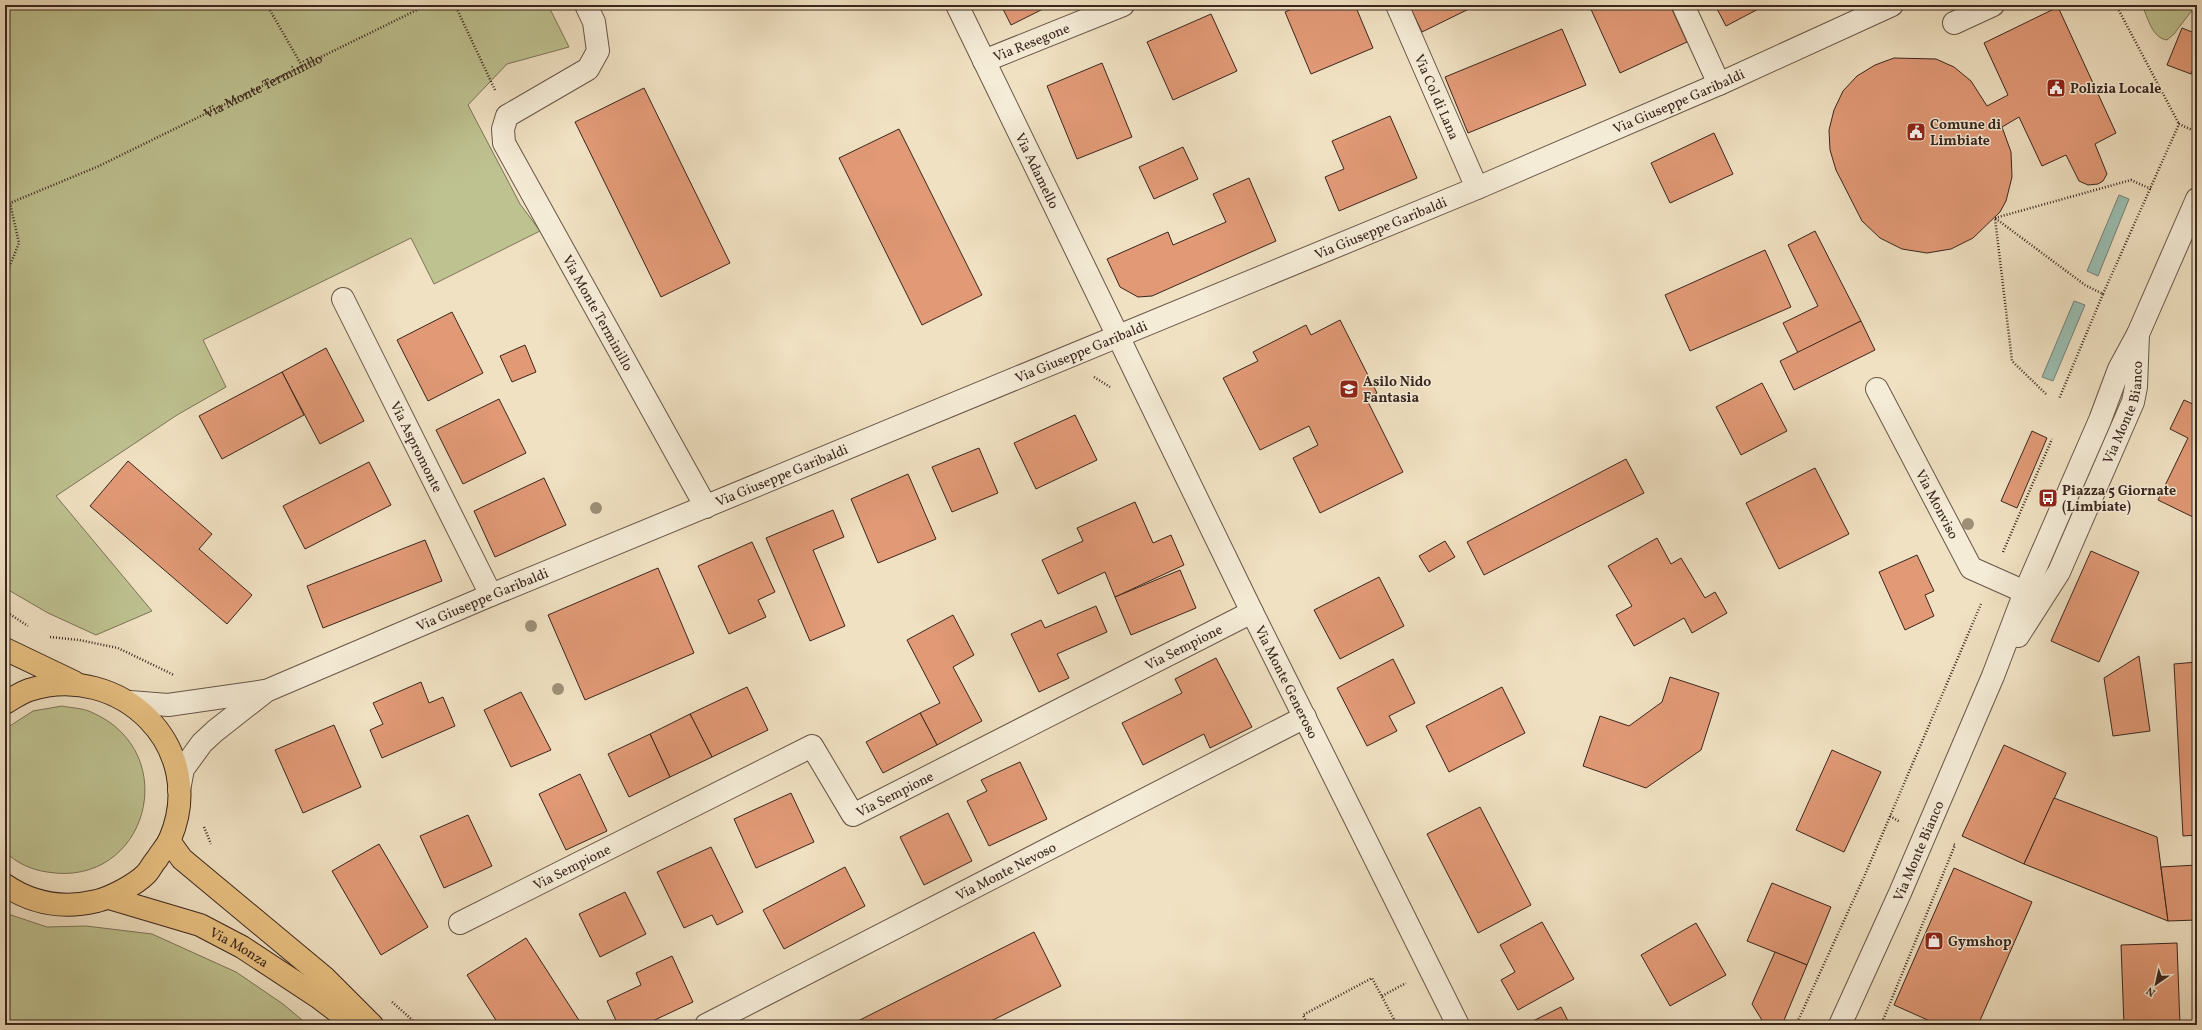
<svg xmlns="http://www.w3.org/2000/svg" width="2202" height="1030" viewBox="0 0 2202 1030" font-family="Vollkorn,serif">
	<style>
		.green { fill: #bec190; stroke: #7c7457 }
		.water { fill: #9abeb2; stroke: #748177 }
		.building { fill: #e19976; stroke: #3a261e }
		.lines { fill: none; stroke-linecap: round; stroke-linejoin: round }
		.minor-casing { stroke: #685547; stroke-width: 24 }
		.major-casing { stroke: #3a261e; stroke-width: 24 }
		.path { stroke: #3a261e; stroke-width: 2.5; stroke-dasharray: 1 2; stroke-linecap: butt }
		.minor { stroke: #f5ecd7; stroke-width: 22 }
		.major { stroke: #e8c081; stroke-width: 22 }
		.tree { fill: #9e9077 }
		.labels { text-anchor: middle; stroke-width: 3; stroke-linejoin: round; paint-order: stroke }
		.street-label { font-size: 14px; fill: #3a261e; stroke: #f5ecd7 }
		.poi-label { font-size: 14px; font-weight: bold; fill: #3a261e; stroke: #f5ecd7; text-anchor: start }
	</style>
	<rect width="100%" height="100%" fill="#f0e1c2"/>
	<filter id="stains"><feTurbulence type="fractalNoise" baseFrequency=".005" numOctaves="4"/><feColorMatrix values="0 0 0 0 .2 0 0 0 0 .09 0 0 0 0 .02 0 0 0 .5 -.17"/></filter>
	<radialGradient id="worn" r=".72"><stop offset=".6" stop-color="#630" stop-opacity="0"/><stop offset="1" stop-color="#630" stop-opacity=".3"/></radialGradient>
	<!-- green -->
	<g class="green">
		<polygon points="5,5 548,5 569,47 507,64 468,105 520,204 540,231 434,284 411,238 203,340 226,387 177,415 56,496 152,611 96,635 48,613 5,588"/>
		<path d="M2142,5H2196L2174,34L2167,40C2152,38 2148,18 2142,5Z"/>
		<path d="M62,706C71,708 83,708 91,712C185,752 147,889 47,872C33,870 15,863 5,851V729L33,711Z"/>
		<polygon points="5,913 47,927 86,926 152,934 236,972 283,1004 308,1025 5,1025"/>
	</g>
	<!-- water -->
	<g class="water">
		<polygon points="2119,195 2129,199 2098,276 2087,271"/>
		<polygon points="2074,301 2085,305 2053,381 2042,377"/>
	</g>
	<!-- building -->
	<g class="building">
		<polygon points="1001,5 1051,5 1011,25"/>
		<polygon points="1301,5 1355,5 1373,48 1311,74 1285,12"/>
		<polygon points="1419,5 1477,5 1422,32 1411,9"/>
		<polygon points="1589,5 1670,5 1687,42 1620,73"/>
		<polygon points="1715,5 1766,5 1726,26"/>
		<polygon points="2058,7 2116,133 2095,144 2107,174 2103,181 2098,184 2088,185 2079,181 2066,155 2042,166 2019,117 2002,127 2011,152 2012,177 2006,201 2000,212 1973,238 1951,249 1927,253 1902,249 1880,238 1862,221 1836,170 1830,150 1829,130 1834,110 1843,91 1857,76 1875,65 1894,58 1936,59 1954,67 1971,81 1987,106 2008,95 1984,43"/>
		<polygon points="1211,14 1237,71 1173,100 1147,42"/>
		<polygon points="2182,28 2197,34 2197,59 2191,74 2167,65"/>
		<polygon points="1562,29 1586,85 1468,133 1445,77"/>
		<polygon points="1102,63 1132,137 1077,159 1047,86"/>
		<polygon points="644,88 730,263 661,297 575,122"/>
		<polygon points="1390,116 1417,178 1339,211 1325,177 1344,169 1332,141"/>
		<polygon points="899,129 982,295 922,325 839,158"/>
		<polygon points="1714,133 1733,174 1670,203 1651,163"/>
		<polygon points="1183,147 1198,179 1154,199 1139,167"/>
		<polygon points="1249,178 1276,241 1152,296 1138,297 1120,287 1107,259 1168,232 1173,245 1226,222 1213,194"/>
		<polygon points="1815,231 1861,321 1798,353 1783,323 1818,306 1788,245"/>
		<polygon points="1765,250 1791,307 1690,351 1665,295"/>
		<polygon points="452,312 483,373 428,401 397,340"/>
		<polygon points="1340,320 1377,393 1366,398 1403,472 1320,513 1293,458 1318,445 1309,426 1260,450 1223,378 1258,361 1253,352 1306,325 1311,335"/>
		<polygon points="1861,321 1875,350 1794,390 1780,361"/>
		<polygon points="525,345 536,372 512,382 500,356"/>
		<polygon points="326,348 364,421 320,444 282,372"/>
		<polygon points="282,372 304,415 222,459 199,416"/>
		<polygon points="1762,383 1787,431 1741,455 1716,407"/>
		<polygon points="499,399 526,453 463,484 436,430"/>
		<polygon points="2184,400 2195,405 2197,401 2197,519 2158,500 2188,438 2170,429"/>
		<polygon points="1075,415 1097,460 1036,489 1014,443"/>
		<polygon points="2032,431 2047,438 2017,508 2001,501"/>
		<polygon points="979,448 998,493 952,512 932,467"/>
		<polygon points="1626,459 1644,493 1484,575 1467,542"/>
		<polygon points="128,461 212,534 199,549 252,595 227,624 90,506"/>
		<polygon points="369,462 391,505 305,549 283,506"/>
		<polygon points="1815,468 1849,534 1779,569 1746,503"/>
		<polygon points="908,474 936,539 878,563 851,499"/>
		<polygon points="544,478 566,525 495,557 474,511"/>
		<polygon points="1135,502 1153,543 1171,535 1184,565 1115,597 1105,572 1058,594 1042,560 1083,541 1077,528"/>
		<polygon points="833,510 844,537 813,550 845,626 810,641 766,538"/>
		<polygon points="1657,538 1671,564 1681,558 1705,598 1715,592 1727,613 1692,633 1684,618 1634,646 1616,615 1632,606 1608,566"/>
		<polygon points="425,540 442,581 323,628 307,586"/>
		<polygon points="1445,541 1455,557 1429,572 1419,556"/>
		<polygon points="752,542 775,592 758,600 766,617 729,634 698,566"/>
		<polygon points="2091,551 2139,572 2099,662 2051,641"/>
		<polygon points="1917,555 1934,591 1925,595 1934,616 1905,630 1879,572"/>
		<polygon points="658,568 694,653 585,700 548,615"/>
		<polygon points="1180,570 1196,608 1131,635 1115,597"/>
		<polygon points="1379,577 1404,626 1340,659 1314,610"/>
		<polygon points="1096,606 1107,632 1057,654 1069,678 1039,692 1011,634 1041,620 1045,628"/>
		<polygon points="953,615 974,655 953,667 982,721 937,745 920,713 940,703 907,640"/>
		<polygon points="2139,656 2150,731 2113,736 2104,678"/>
		<polygon points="1216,658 1252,727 1210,748 1204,734 1143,765 1122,723 1182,693 1175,679"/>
		<polygon points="1393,659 1415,703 1389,716 1397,731 1367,746 1337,688"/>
		<polygon points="2197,662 2197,835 2183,836 2174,664"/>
		<polygon points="1670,677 1719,693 1701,750 1646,788 1583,766 1600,716 1629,726 1662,702"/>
		<polygon points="421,682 429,703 443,697 455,726 382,758 370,730 383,724 373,703"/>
		<polygon points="747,687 768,730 712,757 690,714"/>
		<polygon points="1502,687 1525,733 1449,772 1426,726"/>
		<polygon points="521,692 551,750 511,767 484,710"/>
		<polygon points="920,713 937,745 883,773 866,742"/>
		<polygon points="690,714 712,757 670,777 650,734"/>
		<polygon points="334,725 361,787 303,813 275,750"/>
		<polygon points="650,734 670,777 629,797 608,754"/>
		<polygon points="2004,745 2066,773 2024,864 1962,836"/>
		<polygon points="1832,750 1881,772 1844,852 1796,830"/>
		<polygon points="1020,762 1047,819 989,846 967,801 987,791 981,780"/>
		<polygon points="580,774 607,831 566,850 539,794"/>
		<polygon points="791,793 814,842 756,868 734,819"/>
		<polygon points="2054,798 2157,837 2168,921 2024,864"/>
		<polygon points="1480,807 1531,905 1478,933 1427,834"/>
		<polygon points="948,813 972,861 924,885 900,837"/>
		<polygon points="468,815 492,866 444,888 420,836"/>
		<polygon points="379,844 428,927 381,955 332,871"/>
		<polygon points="711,847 743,912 717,925 712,915 684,928 657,872"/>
		<polygon points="2197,865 2197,920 2168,921 2161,867"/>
		<polygon points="845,867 865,906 784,949 763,910"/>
		<polygon points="1954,868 2032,902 1978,1025 1939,1025 1894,1005"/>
		<polygon points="1772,883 1831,907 1807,965 1747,941"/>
		<polygon points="625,892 646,934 600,957 579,914"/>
		<polygon points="1542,922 1574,979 1518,1010 1501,980 1515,972 1500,945"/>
		<polygon points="1696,923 1726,975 1670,1006 1641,955"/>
		<polygon points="1034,932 1061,986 983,1025 850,1025"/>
		<polygon points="526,938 582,1025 499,1025 467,975"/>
		<polygon points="2177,943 2180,1025 2124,1025 2121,945"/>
		<polygon points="1775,952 1807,965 1782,1025 1765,1025 1752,1004"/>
		<polygon points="672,956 693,1002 644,1025 618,1025 607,1001 641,985 636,973"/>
		<polygon points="1561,1007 1570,1025 1525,1025"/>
	</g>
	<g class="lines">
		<!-- minor casing -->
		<g class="minor-casing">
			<g id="minor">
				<path id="s2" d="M586,5L594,22L598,51L588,69L507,116L503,129L504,143L706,507"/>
				<path id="s3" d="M957,5L1252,612L1458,1025"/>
				<path id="s4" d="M1397,5L1477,188"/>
				<polyline points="1683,5 1719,84"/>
				<polyline points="1954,23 1993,5"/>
				<path id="s5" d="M984,61L1123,5"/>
				<path id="s6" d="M343,299L491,595"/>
				<path id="s7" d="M1877,389L1971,568L2025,592"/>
				<path id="s8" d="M2018,636L2059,572L2133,402L2136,387L2138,334"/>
				<polyline points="130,702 168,705 265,691"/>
				<path id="s9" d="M179,790L183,769L202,743L215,731L266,691L491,595L1477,188L1719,84L1892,5"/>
				<path id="s10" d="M460,923L812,746L853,815L1252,612"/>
				<path id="s11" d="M706,1025L1305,717"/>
				<path id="s12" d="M1840,1025L1900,893L1993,676L2025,592L2100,420L2119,369L2138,334L2197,199"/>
			</g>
		</g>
		<!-- major casing -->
		<g class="major-casing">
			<g id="major">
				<polyline points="5,649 74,682"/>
				<path d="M5,703C12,699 20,693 29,690C121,661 209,748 170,839C167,846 161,852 157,859C153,863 150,870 146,874C135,885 112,897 97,901C64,909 33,904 5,885"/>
				<polyline points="169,841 182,859 325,978 372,1025"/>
				<path id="s13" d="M109,898L200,925L242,947L318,997L355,1025"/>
			</g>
		</g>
		<!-- path -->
		<g class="path">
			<polyline points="267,5 302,66"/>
			<polyline points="455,5 495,90"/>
			<polyline points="2116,5 2179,124"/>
			<path id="s1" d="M5,208L10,203L99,166L427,5"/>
			<polyline points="1995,218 2131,180 2151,189"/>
			<polyline points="5,278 19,243 10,203"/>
			<polyline points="2103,294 2179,124 2192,130"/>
			<polyline points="1094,377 1110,387"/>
			<polyline points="2046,394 2012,361 1995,218 2085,285 2103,294 2059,399"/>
			<polyline points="2003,552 2052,439"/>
			<polyline points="5,611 28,626"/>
			<polyline points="50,637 79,640 118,648 174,675"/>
			<polyline points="1890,816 1900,822"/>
			<polyline points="204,827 211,844"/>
			<polyline points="1382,996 1406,983"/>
			<polyline points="392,1002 418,1025"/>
			<polyline points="1308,1025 1303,1015 1372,978 1397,1025"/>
			<polyline points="1796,1025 1864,877 1981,604"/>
			<polyline points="1881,1025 1955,845 1953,844"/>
		</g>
		<!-- minor -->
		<use href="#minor" class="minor"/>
		<!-- major -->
		<use href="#major" class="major"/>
	</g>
	<!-- trees -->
	<g class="tree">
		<circle cx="596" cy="508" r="6"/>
		<circle cx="1968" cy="524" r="6"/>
		<circle cx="531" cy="626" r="6"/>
		<circle cx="558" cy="689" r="6"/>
	</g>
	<!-- icons -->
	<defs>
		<g id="civic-square" transform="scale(1)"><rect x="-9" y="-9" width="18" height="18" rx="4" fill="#8f2418" stroke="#f5ecd7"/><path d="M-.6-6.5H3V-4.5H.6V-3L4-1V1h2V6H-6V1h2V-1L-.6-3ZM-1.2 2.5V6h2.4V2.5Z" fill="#fff"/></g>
		<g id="school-square" transform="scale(1)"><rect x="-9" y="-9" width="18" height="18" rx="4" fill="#8f2418" stroke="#f5ecd7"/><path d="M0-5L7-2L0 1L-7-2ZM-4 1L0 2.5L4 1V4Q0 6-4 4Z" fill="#fff"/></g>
		<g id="bus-square" transform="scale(1)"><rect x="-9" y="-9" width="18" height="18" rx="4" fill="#8f2418" stroke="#f5ecd7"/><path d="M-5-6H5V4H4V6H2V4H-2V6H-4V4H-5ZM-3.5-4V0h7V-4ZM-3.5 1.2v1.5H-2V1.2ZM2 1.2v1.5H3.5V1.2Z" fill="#fff"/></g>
		<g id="shop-square" transform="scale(1)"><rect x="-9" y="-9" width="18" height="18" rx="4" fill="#8f2418" stroke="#f5ecd7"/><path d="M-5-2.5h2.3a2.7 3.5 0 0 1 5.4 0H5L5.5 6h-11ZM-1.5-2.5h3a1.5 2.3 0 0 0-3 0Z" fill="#fff"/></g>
	</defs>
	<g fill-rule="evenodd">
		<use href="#civic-square" x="2056" y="88"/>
		<use href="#civic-square" x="1916" y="132"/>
		<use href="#school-square" x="1349" y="389"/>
		<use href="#bus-square" x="2048" y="498"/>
		<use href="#shop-square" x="1934" y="941"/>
	</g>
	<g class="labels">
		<!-- street labels -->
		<g class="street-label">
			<text dy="5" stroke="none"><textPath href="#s5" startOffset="51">Via Resegone</textPath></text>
			<text dy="5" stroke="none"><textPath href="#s1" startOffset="286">Via Monte Terminillo</textPath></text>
			<text dy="5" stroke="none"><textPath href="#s4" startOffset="100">Via Col di Lana</textPath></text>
			<text dy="5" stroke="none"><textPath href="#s9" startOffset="1667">Via Giuseppe Garibaldi</textPath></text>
			<text dy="5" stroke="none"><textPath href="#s3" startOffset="184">Via Adamello</textPath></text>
			<text dy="5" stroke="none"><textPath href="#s9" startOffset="1343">Via Giuseppe Garibaldi</textPath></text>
			<text dy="5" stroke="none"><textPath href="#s2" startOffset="384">Via Monte Terminillo</textPath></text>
			<text dy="5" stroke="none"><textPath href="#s9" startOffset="1019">Via Giuseppe Garibaldi</textPath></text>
			<text dy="5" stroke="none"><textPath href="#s8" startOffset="249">Via Monte Bianco</textPath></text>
			<text dy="5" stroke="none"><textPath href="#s6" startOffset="165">Via Aspromonte</textPath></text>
			<text dy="5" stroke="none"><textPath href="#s9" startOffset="695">Via Giuseppe Garibaldi</textPath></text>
			<text dy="5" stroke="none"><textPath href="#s7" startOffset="130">Via Monviso</textPath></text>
			<text dy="5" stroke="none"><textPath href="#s9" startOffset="371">Via Giuseppe Garibaldi</textPath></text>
			<text dy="5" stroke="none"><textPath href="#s10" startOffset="845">Via Sempione</textPath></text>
			<text dy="5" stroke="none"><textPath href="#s3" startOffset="753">Via Monte Generoso</textPath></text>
			<text dy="5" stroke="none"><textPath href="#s10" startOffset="521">Via Sempione</textPath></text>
			<text dy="5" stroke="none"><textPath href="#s12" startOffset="191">Via Monte Bianco</textPath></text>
			<text dy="5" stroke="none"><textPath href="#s10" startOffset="125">Via Sempione</textPath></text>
			<text dy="5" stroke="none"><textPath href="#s11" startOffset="337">Via Monte Nevoso</textPath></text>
			<text dy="5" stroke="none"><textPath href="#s13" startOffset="140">Via Monza</textPath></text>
		</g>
		<!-- poi labels -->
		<g class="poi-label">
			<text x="2070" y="93">Polizia Locale</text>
			<text x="1930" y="129">Comune di<tspan x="1930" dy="16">Limbiate</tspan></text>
			<text x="1363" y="386">Asilo Nido<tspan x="1363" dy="16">Fantasia</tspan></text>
			<text x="2062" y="495">Piazza 5 Giornate<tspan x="2062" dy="16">(Limbiate)</tspan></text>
			<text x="1948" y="946">Gymshop</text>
		</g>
	</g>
	<!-- margin -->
	<rect width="2202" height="1030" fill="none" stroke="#f0e1c2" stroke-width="20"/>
	<rect x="6" y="6" width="2190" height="1018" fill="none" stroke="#3a261e" stroke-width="2"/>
	<rect x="10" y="10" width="2182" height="1010" fill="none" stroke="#3a261e"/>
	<!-- north arrow -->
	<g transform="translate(2156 984) rotate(214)" stroke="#f5ecd7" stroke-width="3" paint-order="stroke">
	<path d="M0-3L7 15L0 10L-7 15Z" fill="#3a261e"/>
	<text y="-6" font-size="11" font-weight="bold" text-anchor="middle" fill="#3a261e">N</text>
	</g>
	<rect width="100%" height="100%" filter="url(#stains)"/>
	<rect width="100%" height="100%" fill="url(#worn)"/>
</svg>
